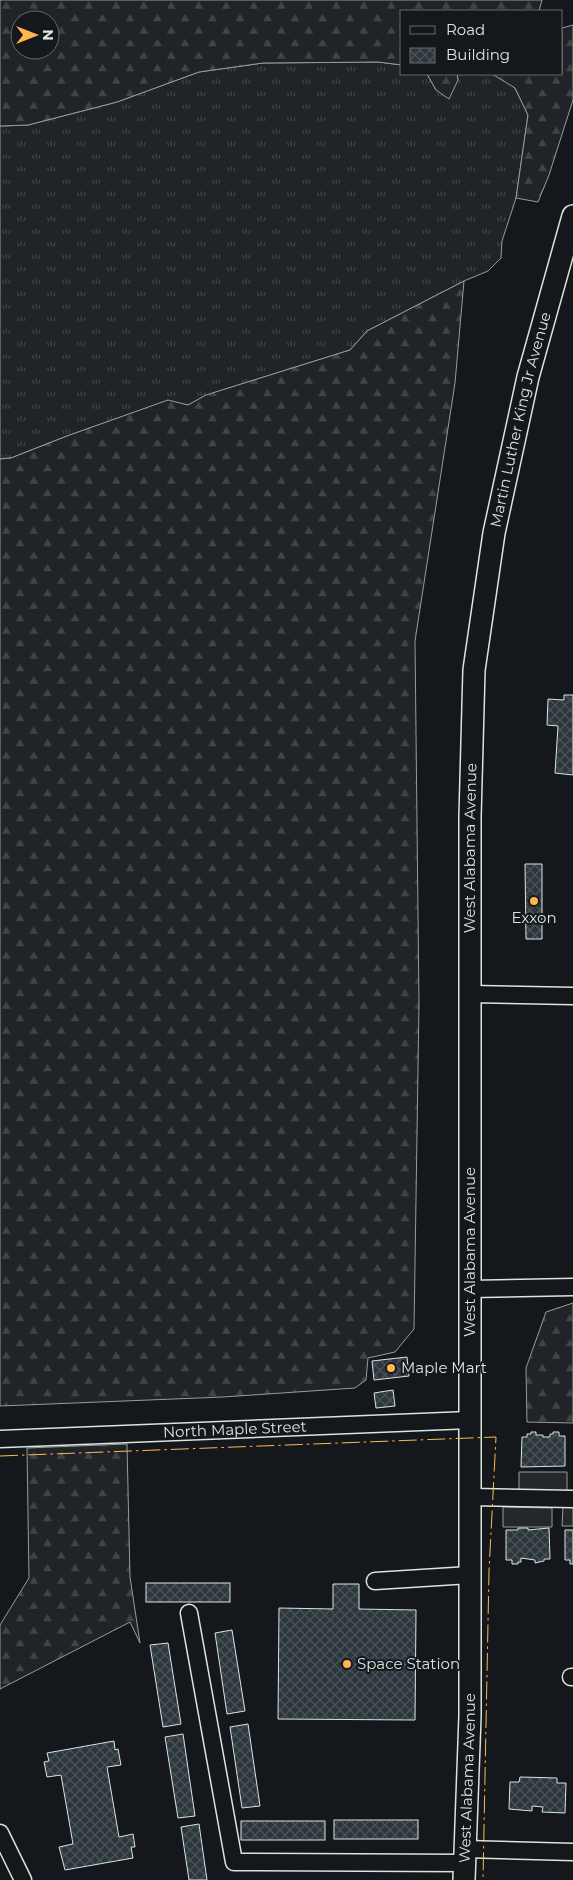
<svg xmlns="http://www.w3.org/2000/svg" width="573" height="1880" viewBox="0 0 573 1880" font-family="Montserrat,sans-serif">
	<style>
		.grass { fill: url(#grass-tufts); stroke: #939e99 }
		.forest { fill: url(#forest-firs); stroke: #939e99; fill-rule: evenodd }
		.parking { fill: #24282b; stroke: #939e99 }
		.building { fill: url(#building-cross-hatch); stroke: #d8e6dc }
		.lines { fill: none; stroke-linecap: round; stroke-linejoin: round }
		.minor-casing { stroke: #d8e6dc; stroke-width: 19 }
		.major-casing { stroke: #d8e6dc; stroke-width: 24 }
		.minor { stroke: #14181c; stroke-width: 16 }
		.major { stroke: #14181c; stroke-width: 21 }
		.power { stroke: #ffb74d; stroke-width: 1; stroke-dasharray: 18 4 2.5 4; stroke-linecap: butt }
		.poi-dot { fill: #ffb74d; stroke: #14181c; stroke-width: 2 }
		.labels { text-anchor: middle; stroke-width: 4; stroke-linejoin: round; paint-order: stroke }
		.street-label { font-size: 15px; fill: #d8e6dc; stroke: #14181c }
		.poi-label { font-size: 15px; fill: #d8e6dc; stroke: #14181c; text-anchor: start }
	</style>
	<defs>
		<pattern id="grass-tufts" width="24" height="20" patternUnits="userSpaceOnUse" patternTransform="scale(1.25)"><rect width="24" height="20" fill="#202428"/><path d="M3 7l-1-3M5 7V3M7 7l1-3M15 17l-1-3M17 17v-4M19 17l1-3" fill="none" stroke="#404447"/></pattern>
		<pattern id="forest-firs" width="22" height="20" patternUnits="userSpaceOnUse" patternTransform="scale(1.25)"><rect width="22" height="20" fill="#202428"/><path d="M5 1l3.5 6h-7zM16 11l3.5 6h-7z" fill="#404447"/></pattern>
		<pattern id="building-cross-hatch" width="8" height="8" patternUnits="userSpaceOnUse" patternTransform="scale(1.25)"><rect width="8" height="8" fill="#2c363c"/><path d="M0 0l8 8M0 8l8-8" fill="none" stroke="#4a5358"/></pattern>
	</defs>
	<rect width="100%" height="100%" fill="#14181c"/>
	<!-- grass -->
	<polygon class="grass" points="378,62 402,65 402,74 427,74 436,90 458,80 457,74 492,74 497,75 515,88 528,115 516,198 502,241 501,258 488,271 464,281 367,331 350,350 207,395 188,405 167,401 67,436 11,458 0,459 0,126 28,125 117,102 199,72 263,63"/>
	<!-- forest -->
	<g class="forest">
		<path d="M0,0H542L539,11H402V65L378,62L263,63L199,72L117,102L28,125L0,126ZM20,20H50V50H20Z"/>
		<polygon points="573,25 573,100 549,175 538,202 516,198 528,115 515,88 492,74 562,74 562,28"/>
		<polygon points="427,74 457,74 458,80 449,99 436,90"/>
		<polygon points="464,281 455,383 415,641 419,1004 414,1329 395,1352 368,1358 366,1380 355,1388 223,1397 0,1406 0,459 11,458 67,436 168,400 188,405 206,395 350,350 367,331"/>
		<polygon points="573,1303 573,1423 527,1422 526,1368 546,1312"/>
		<polygon points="127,1444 130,1577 140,1643 130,1622 0,1689 0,1625 29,1578 27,1448"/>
	</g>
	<!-- parking -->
	<g class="parking">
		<polygon points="519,1472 567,1472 567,1491 519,1490"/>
		<polygon points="503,1507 552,1508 552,1527 503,1527"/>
		<polygon points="563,1507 573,1507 573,1526 562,1526"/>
	</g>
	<!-- building -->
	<g class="building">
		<polygon points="564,695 573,695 573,775 555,773 558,726 547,725 548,699 564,700"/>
		<polygon points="525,864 542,864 542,939 526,939"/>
		<polygon points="407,1357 409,1376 374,1380 372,1361"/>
		<polygon points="393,1390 395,1406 376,1408 374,1393"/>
		<polygon points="531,1432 536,1432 536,1435 543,1435 543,1437 550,1437 550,1434 553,1434 553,1432 559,1432 559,1436 565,1436 565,1466 521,1467 522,1437 527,1437 527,1434 531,1434"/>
		<polygon points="518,1528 528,1528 528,1530 549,1528 550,1559 544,1559 544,1561 535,1563 535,1560 521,1558 521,1562 518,1562 518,1564 512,1564 512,1560 506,1560 506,1530 518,1530"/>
		<polygon points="565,1530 573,1530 573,1564 570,1564 570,1560 565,1560"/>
		<rect x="146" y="1583" width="84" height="19"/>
		<polygon points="333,1584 359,1584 359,1609 416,1610 415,1720 278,1719 279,1608 333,1609"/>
		<polygon points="232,1630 245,1711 227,1714 215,1633"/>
		<polygon points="168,1643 181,1724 163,1727 150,1645"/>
		<polygon points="248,1724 260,1806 242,1808 230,1727"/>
		<polygon points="183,1734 195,1816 178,1818 165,1737"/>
		<polygon points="114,1741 115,1750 118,1749 121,1765 107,1767 119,1837 133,1834 135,1847 131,1847 133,1858 65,1870 59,1847 73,1844 61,1775 47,1777 44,1762 49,1761 47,1753"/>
		<polygon points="520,1777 557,1778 557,1783 566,1783 565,1813 542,1812 543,1807 532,1806 532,1811 509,1809 510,1782 519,1782"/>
		<rect x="334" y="1820" width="84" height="19"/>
		<rect x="241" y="1821" width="84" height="19"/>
		<polygon points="199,1824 207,1880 189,1880 181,1827"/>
	</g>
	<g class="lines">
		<!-- minor casing -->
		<g class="minor-casing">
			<g id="minor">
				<polyline points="471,994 573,996"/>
				<polyline points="471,1289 573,1287"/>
				<path id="s1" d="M0,1439L470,1420"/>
				<polyline points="471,1497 573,1499"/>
				<polyline points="375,1581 470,1575"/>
				<polyline points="189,1613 234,1862 465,1863"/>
				<polyline points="571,1677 573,1677"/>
				<polyline points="0,1833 23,1880"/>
				<polyline points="465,1849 573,1852"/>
			</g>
		</g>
		<!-- major casing -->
		<g class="major-casing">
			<g id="major">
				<path id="s2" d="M464,1880L470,1716V817L474,670L494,533L528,377L573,216"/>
			</g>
		</g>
		<!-- minor -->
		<use href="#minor" class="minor"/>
		<!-- major -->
		<use href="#major" class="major"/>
		<!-- power -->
		<polyline class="power" points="0,1456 496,1437 489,1571 483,1880"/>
	</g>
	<!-- markers -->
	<g class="poi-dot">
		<circle cx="534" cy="901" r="5"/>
		<circle cx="391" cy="1368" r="5"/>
		<circle cx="347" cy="1664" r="5"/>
	</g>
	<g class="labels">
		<!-- street labels -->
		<g class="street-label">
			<text dy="5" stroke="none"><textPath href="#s2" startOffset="1465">Martin Luther King Jr Avenue</textPath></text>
			<text dy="5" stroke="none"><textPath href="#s2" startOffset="1032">West Alabama Avenue</textPath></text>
			<text transform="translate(470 1252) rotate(-90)" y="5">West Alabama Avenue</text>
			<text dy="5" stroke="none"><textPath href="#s1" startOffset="235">North Maple Street</textPath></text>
			<text dy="5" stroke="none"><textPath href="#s2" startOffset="102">West Alabama Avenue</textPath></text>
		</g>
		<!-- poi labels -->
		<g class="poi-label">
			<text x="534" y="923" text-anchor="middle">Exxon</text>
			<text x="401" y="1373">Maple Mart</text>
			<text x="357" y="1669">Space Station</text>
		</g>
	</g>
	<!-- legend -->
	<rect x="400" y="10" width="162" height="65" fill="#14181c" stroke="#626a69"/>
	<rect x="410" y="26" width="25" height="8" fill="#14181c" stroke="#626a69"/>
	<text x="446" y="35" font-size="15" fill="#d8e6dc">Road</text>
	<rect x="410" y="48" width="25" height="15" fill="url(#building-cross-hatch)" stroke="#626a69"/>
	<text x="446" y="60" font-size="15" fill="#d8e6dc">Building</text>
	<!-- north arrow -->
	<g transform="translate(35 35) rotate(90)"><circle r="24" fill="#14181c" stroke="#626a69"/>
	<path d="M0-4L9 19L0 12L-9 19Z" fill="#ffb74d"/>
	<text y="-8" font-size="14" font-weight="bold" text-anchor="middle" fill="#d8e6dc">N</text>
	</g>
</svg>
